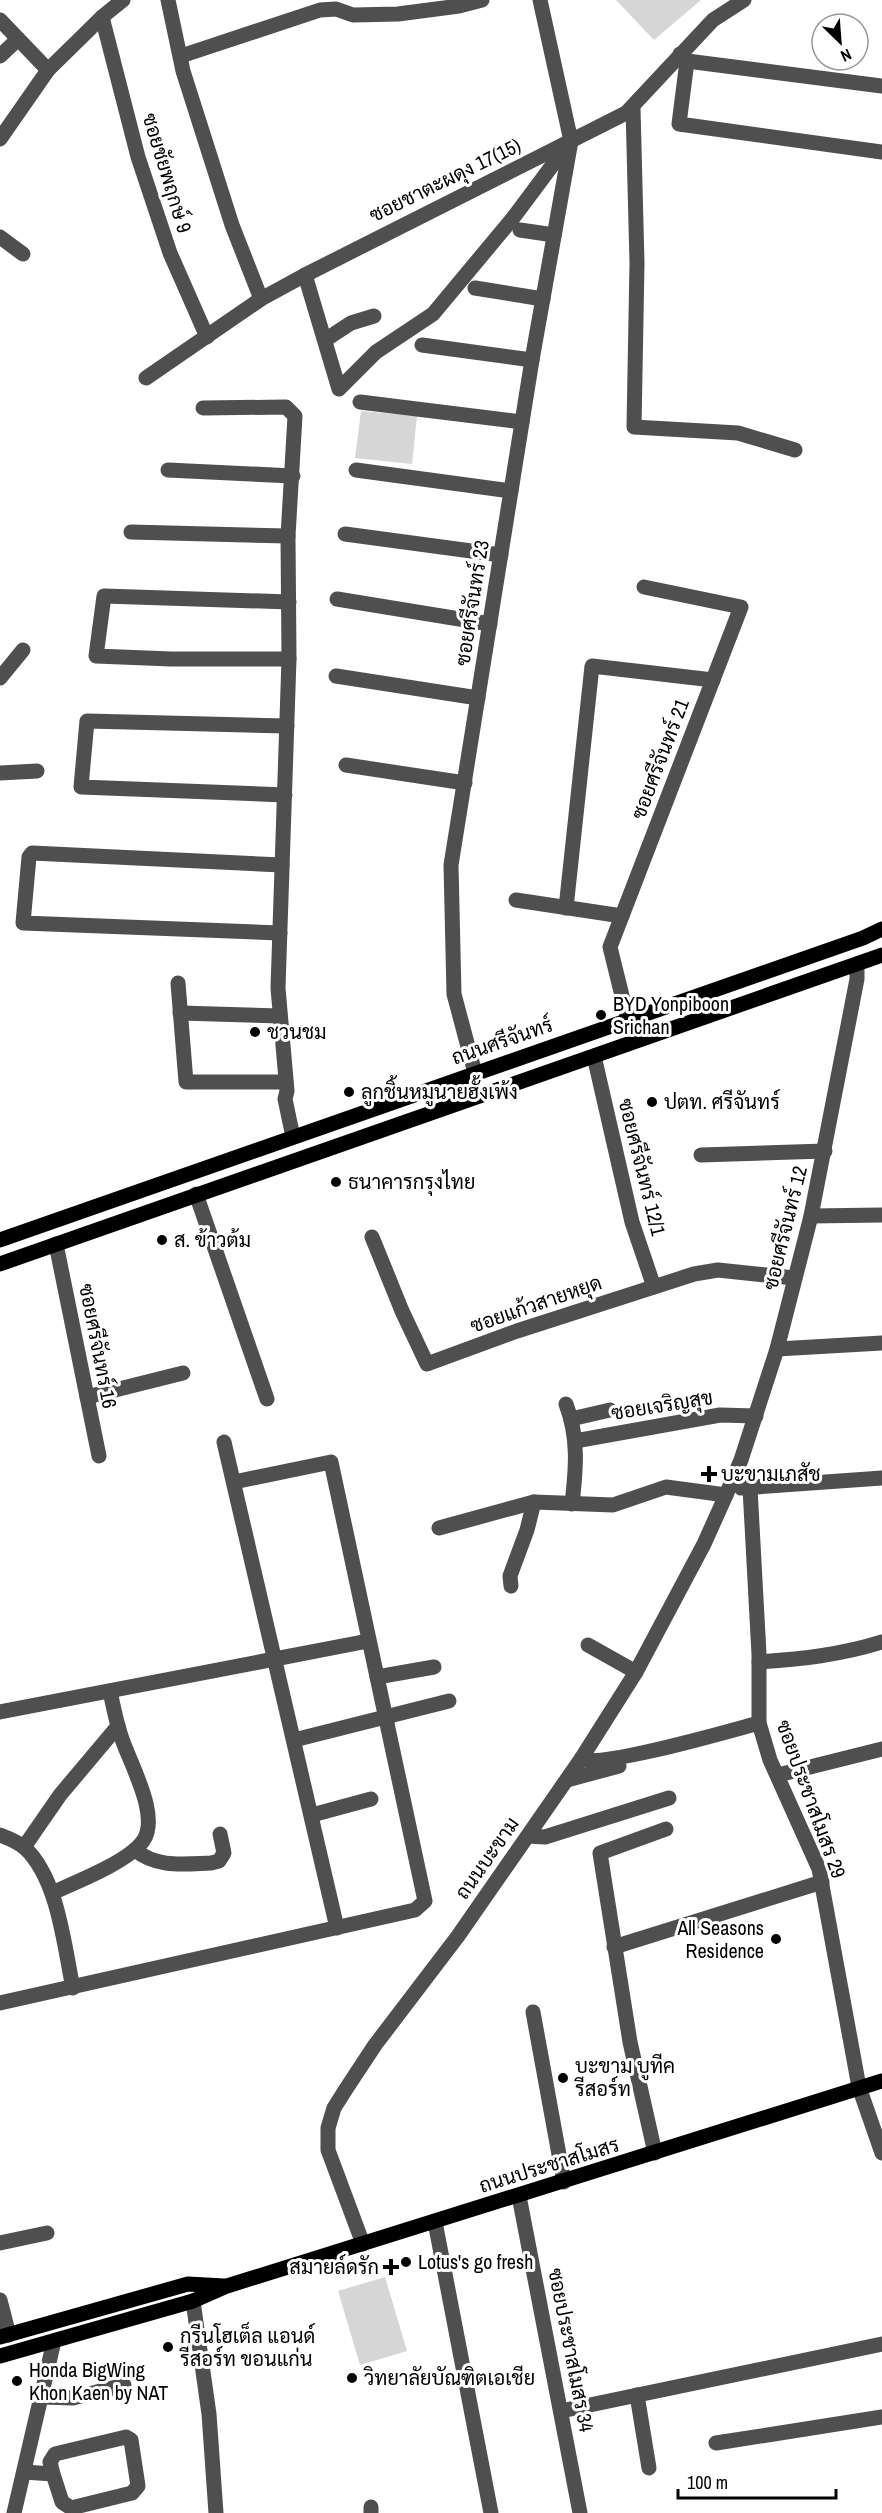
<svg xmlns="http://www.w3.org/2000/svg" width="882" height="2513" viewBox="0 0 882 2513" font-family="'Archivo Narrow',Sarabun,sans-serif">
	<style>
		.green { fill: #d6d6d6 }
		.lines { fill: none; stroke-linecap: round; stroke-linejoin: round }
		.minor { stroke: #4f4f4f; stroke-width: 15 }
		.major { stroke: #000; stroke-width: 15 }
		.poi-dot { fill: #000; stroke: #fff; stroke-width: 2 }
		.labels { text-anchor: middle; stroke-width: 6; stroke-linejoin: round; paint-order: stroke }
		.street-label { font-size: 20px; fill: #000; stroke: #fff }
		.poi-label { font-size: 20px; fill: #000; stroke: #fff; text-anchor: start }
	</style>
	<rect width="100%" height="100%" fill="#fff"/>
	<!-- green -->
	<g class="green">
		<polygon points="616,0 701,0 654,40"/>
		<polygon points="361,411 417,416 412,464 355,458"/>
		<polygon points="385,2277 407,2351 360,2365 338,2291"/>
	</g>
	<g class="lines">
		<!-- minor -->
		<g class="minor">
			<polyline points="168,0 183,71 232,225 261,299"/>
			<polyline points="102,17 138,157 170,253 207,337"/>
			<polyline points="0,20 48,70"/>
			<polyline points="680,54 687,61 882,86"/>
			<polyline points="0,56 18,39"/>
			<polyline points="181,56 320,10 336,9 353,15 398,14 459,6 482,0"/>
			<polyline points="687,61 679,124 882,152"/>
			<polyline points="633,108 637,263 634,427 738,433 795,450"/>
			<polyline points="0,139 48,70 102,17 123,0"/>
			<polyline points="520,230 554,235"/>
			<polyline points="0,237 23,254"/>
			<polyline points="305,275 339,389 376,352 433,314 513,218 569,143"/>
			<polyline points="475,288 543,299"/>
			<polyline points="325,340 351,323 374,316"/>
			<polyline points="422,345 532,360"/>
			<polyline points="146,378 261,299 305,275 626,113 713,20 744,0"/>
			<polyline points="360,402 522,422"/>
			<polyline points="203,408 286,407 295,416 288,536 289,659 278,988 287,1091 285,1099 293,1137"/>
			<polyline points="168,470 293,476"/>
			<polyline points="356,470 511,491"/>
			<polyline points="131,532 288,536"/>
			<polyline points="345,534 501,555"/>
			<polyline points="337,599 490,624"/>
			<polyline points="289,602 104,596 96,656 171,659 289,659"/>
			<polyline points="336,676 478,698"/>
			<polyline points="0,678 23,650"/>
			<polyline points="346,765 465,783"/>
			<polyline points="0,773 37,771"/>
			<polyline points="285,795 81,787 87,721 287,726"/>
			<polyline points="516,900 622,916"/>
			<polyline points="566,908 592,666 713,680"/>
			<polyline points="280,933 23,923 29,857 32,853 282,865"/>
			<polyline points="178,983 186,1082 286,1082"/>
			<polyline points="180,1013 280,1016"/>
			<polyline points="628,1020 610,947 741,607 644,587"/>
			<polyline points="594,1056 632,1222 654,1287"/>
			<polyline points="475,1073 454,994 451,865 532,360 571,141 540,0"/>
			<polyline points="701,1155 825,1151"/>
			<polyline points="196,1194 267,1399"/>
			<polyline points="811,1216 882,1215"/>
			<polyline points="372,1237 402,1311 427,1364 517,1331 694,1274 718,1270 794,1278"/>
			<polyline points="56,1244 99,1456"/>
			<polyline points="777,1349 882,1343"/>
			<polyline points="87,1397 183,1373"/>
			<path d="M566,1404C579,1438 576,1469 572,1504"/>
			<polyline points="571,1419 610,1410"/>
			<polyline points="575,1441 720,1415 756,1416"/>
			<polyline points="224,1442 337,1928"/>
			<polyline points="741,1488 882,1478"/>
			<polyline points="750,1488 759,1654 759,1723 770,1760 819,1869 859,2087 882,2153"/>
			<polyline points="439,1528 534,1502 613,1505 666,1487 726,1495"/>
			<polyline points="511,1586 510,1576 527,1530 534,1502"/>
			<polyline points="588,1645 636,1672"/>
			<path d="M759,1662C801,1659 841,1655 882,1642"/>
			<polyline points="377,1677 434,1667"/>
			<polyline points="0,1712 368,1641"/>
			<polyline points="294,1740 449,1701"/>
			<path d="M581,1759C602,1768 729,1731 759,1723"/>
			<polyline points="778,1775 882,1749"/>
			<polyline points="567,1780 619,1766"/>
			<polyline points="312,1815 371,1799"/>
			<path d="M0,1835C8,1838 18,1842 25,1848C58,1879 64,1945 73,1988"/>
			<polyline points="528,1836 545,1837 669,1798"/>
			<polyline points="24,1847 60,1795 118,1726"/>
			<path d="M135,1850C157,1868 183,1864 211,1863L219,1861L224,1853L220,1834"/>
			<path d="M52,1893C76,1882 128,1862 143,1841C161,1816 129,1762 121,1736C116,1721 113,1706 110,1691"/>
			<polyline points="614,1947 822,1882"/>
			<polyline points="0,2003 415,1910 425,1901 331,1462 234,1482"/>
			<polyline points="533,2012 564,2182"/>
			<polyline points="655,2153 630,2042 600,1853 666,1829"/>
			<polyline points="519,2196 580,2513"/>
			<polyline points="435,2222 491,2513"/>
			<polyline points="0,2243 47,2233"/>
			<polyline points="363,2244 328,2150 328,2128 334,2108 346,2089 375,2045 458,1936 581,1759 636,1672 704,1544 726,1495 741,1460 777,1349 811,1216 857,979 857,964"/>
			<polyline points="0,2300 9,2335"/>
			<polyline points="193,2301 209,2414 216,2513"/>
			<polyline points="637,2395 649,2468"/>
			<polyline points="42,2397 73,2398 124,2385"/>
			<polyline points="561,2411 882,2344"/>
			<polyline points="716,2443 882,2417"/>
			<polyline points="24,2472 53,2474 50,2462 55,2454 126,2437 131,2440 138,2486 132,2493 71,2508 62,2502 53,2474"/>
			<polyline points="14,2513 54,2341"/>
			<polyline points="371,2513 371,2507"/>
		</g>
		<!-- major -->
		<g class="major">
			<polyline points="0,1240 863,938 882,929"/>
			<polyline points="0,1264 882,955"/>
			<polyline points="0,2337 188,2284 224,2286"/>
			<polyline points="0,2356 193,2301 227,2286 882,2081"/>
		</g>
	</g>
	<!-- markers -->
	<g class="poi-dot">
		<circle cx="601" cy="1015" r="6"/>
		<circle cx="255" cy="1032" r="6"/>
		<circle cx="349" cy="1092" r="6"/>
		<circle cx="652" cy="1102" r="6"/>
		<circle cx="336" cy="1182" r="6"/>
		<circle cx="162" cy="1240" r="6"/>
		<path d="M706 1465h6v6h6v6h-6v6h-6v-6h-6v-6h6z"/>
		<circle cx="776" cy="1939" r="6"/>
		<circle cx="563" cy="2078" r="6"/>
		<circle cx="406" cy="2262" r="6"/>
		<path d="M388 2258h6v6h6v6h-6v6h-6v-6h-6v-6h6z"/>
		<circle cx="168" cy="2347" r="6"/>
		<circle cx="352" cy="2378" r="6"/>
		<circle cx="17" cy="2381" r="6"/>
	</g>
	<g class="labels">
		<!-- street labels -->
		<g class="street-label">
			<text transform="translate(167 173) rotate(73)" y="7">ซอยชัยพฤกษ์ 9</text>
			<text transform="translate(445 180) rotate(-26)" y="7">ซอยชาตะผดุง 17(15)</text>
			<text transform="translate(472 603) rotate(-81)" y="7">ซอยศรีจันทร์ 23</text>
			<text transform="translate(660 759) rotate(-69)" y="7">ซอยศรีจันทร์ 21</text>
			<text transform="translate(502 1041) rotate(-19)" y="7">ถนนศรีจันทร์</text>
			<text transform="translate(642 1167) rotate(76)" y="7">ซอยศรีจันทร์ 12/1</text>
			<text transform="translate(785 1228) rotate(-76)" y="7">ซอยศรีจันทร์ 12</text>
			<text transform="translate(536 1304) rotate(-19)" y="7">ซอยแก้วสายหยุด</text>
			<text transform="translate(98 1346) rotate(79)" y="7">ซอยศรีจันทร์ 16</text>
			<text transform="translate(662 1405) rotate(-9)" y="7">ซอยเจริญสุข</text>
			<text transform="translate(811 1799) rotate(70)" y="7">ซอยประชาสโมสร 29</text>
			<text transform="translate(487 1858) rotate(-55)" y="7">ถนนบะขาม</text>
			<text transform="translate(549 2165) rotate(-17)" y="7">ถนนประชาสโมสร</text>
			<text transform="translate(571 2350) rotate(79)" y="7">ซอยประชาสโมสร 34</text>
		</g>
		<!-- poi labels -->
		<g class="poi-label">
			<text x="613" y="1011">BYD Yonpiboon<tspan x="613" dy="23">Srichan</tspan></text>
			<text x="267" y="1039">ชวนชม</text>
			<text x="361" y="1099">ลูกชิ้นหมูนายฮั้งเพ้ง</text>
			<text x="664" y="1109">ปตท. ศรีจันทร์</text>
			<text x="348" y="1189">ธนาคารกรุงไทย</text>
			<text x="174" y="1247">ส. ข้าวต้ม</text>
			<text x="721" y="1481">บะขามเภสัช</text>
			<text x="764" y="1935" text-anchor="end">All Seasons<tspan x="764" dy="23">Residence</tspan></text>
			<text x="575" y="2073">บะขาม บูทีค<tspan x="575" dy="23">รีสอร์ท</tspan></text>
			<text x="418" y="2269">Lotus's go fresh</text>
			<text x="379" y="2274" text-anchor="end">สมายล์ดรัก</text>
			<text x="180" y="2343">กรีนโฮเต็ล แอนด์<tspan x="180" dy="23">รีสอร์ท ขอนแก่น</tspan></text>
			<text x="29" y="2377">Honda BigWing<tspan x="29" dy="23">Khon Kaen by NAT</tspan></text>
			<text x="364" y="2385">วิทยาลัยบัณฑิตเอเชีย</text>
		</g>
	</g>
	<!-- north arrow -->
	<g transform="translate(840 42) rotate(155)"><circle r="28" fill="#ffffff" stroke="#999999" stroke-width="1.5"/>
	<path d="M0-4.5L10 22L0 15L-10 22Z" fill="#000000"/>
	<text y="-9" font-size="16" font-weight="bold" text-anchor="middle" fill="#000000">N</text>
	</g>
	<!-- scale -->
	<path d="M678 2489v9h158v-9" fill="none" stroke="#000000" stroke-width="3"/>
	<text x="687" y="2489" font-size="18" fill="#000000" stroke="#ffffff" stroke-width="4.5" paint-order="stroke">100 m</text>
</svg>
